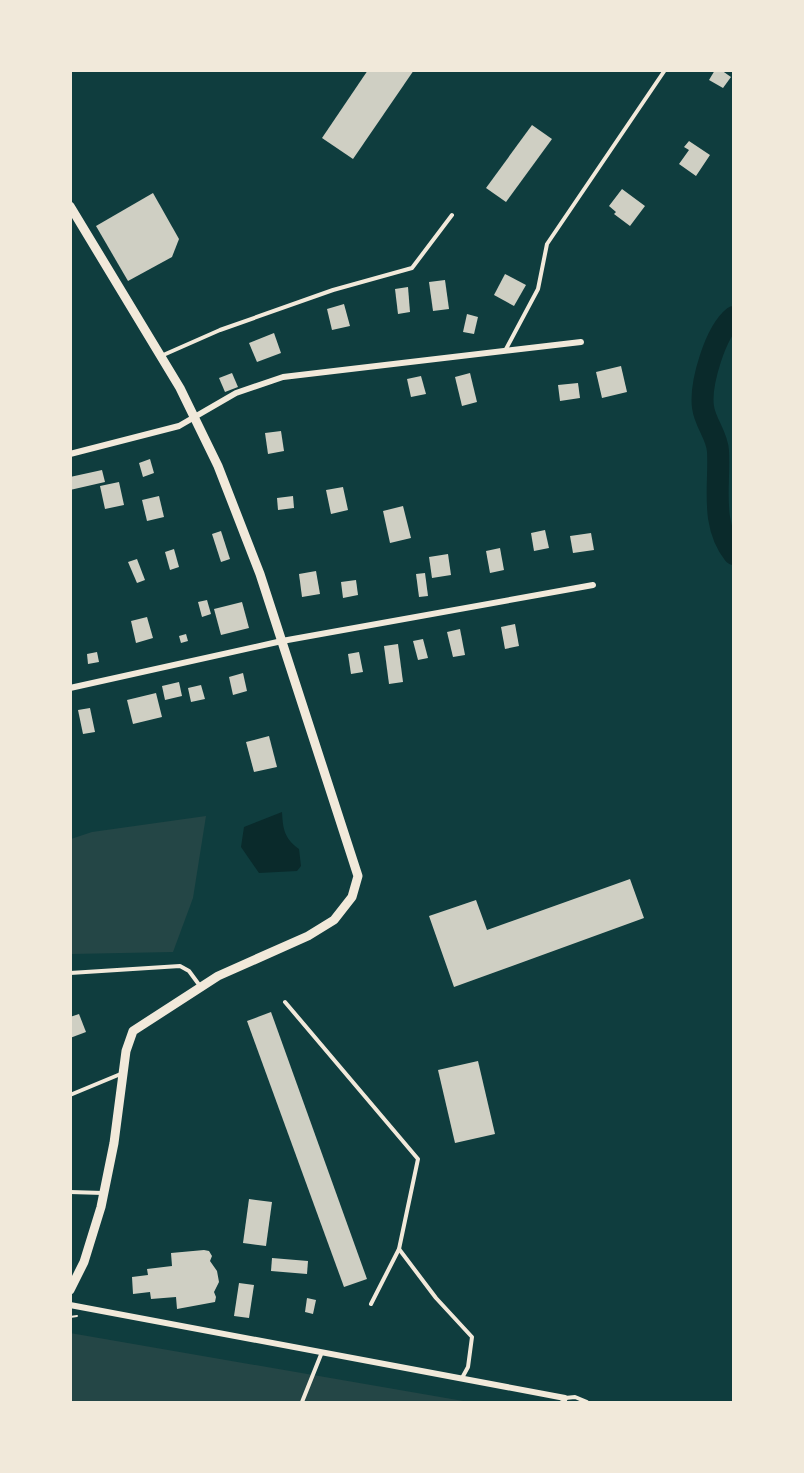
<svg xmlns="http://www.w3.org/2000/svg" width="804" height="1473" viewBox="0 0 804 1473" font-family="'Exo 2',sans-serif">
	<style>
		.green { fill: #244646 }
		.water { fill: #0a2a2b }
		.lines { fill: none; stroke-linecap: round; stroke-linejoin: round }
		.river { stroke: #0a2a2b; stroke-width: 22 }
		.building { fill: #cfcfc3 }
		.path { stroke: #f1e9da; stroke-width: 2 }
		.service { stroke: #f1e9da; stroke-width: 4 }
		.minor { stroke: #f1e9da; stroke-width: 6 }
		.tertiary { stroke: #f1e9da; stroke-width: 9 }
	</style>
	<rect width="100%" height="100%" fill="#0f3d3e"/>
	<!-- green -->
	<g class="green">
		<polygon points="206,816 193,898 173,952 71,954 71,839 92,832"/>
		<polygon points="70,1333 469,1402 71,1402"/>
	</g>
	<!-- water -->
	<g class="water">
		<polygon points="721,534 733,546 733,561 725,551"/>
		<path d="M282,812C283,829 284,838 299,849L301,866L297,871L259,873L241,847L244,827Z"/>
	</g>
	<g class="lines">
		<!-- river -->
		<path class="river" d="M734,317C715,332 700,384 703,407C705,423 717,435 718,451C720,486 710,523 734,554"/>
	</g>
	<!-- building -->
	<g class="building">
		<polygon points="368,70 414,70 353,159 322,138"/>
		<polygon points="715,70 721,70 731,77 723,88 709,80"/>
		<polygon points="532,125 552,139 506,202 486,188"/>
		<polygon points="689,141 710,155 696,176 679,164 689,150 684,147"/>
		<polygon points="622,189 645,206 630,226 614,214 616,212 609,206"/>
		<polygon points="153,193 179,239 172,257 128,281 96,226"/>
		<polygon points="505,274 526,285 514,306 494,295"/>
		<polygon points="445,280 449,309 433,311 429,282"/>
		<polygon points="408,287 410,312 398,314 395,289"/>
		<polygon points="344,304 350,326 332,330 327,309"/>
		<polygon points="467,314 478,317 474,334 463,332"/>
		<polygon points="274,333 281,353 257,362 249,343"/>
		<polygon points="621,366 627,392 602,398 596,372"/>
		<polygon points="232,373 238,387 225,392 219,378"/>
		<polygon points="470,373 477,402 462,406 455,377"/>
		<polygon points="421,376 426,394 411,397 407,379"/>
		<polygon points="578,383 580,398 560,401 558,385"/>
		<polygon points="281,431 284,451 268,454 265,433"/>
		<polygon points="150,459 154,473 143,477 139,463"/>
		<polygon points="102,470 105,482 70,490 70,477"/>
		<polygon points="119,482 124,505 105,509 100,486"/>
		<polygon points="343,487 348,510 331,514 326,490"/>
		<polygon points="159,496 164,517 147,521 142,500"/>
		<polygon points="293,496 294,508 278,510 277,498"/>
		<polygon points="403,506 411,538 390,543 383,511"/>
		<polygon points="545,530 549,548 534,551 531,533"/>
		<polygon points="221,531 230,559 221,562 212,534"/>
		<polygon points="591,533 594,550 573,553 570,536"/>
		<polygon points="500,548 504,570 490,573 486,551"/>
		<polygon points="174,549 179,567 170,570 165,552"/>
		<polygon points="448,554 451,575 432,578 429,557"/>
		<polygon points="137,559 145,580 137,583 128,562"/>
		<polygon points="316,571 320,594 302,597 299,574"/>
		<polygon points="425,573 428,596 419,597 416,574"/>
		<polygon points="356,580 358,595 343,598 341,582"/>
		<polygon points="207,600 211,614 202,617 198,602"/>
		<polygon points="242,602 249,628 221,635 214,609"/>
		<polygon points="147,617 153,638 136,643 131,621"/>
		<polygon points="515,624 519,646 505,649 501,627"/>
		<polygon points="460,629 465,655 453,657 447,632"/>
		<polygon points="186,634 188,641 181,643 179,636"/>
		<polygon points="423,639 428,658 418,660 413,641"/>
		<polygon points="398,644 403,682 389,684 384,646"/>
		<polygon points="97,652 99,662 88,664 87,654"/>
		<polygon points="359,652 363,672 351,674 348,654"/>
		<polygon points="243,673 247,691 233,695 229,677"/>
		<polygon points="179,682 182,696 165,700 162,686"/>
		<polygon points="201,685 205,699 191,702 188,688"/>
		<polygon points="156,693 162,717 133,724 127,700"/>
		<polygon points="90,708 95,732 83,734 78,710"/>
		<polygon points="269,736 277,767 254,772 246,742"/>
		<polygon points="630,879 644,918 454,987 429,916 476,900 487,930"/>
		<polygon points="271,1012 367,1279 344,1287 247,1021"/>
		<polygon points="79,1014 86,1032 70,1038 70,1017"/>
		<polygon points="478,1061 495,1134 455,1143 438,1070"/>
		<polygon points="249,1199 272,1202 266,1246 243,1243"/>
		<polygon points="204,1250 209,1251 212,1256 210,1261 217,1271 219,1282 214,1292 216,1297 215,1302 177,1309 176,1297 151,1299 150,1292 133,1294 132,1277 148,1275 147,1269 172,1266 171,1253"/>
		<polygon points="272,1258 308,1261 307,1274 271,1271"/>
		<polygon points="239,1283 254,1285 249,1318 234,1316"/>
		<polygon points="307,1298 316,1300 313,1314 305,1312"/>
	</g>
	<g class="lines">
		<!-- path -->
		<polyline class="path" points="70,1317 77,1316"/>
		<!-- service -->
		<g class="service">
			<polyline points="505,351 538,289 547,244 665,70"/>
			<polyline points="161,356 220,330 333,290 412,268 452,215"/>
			<polyline points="70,973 180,966 189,971 200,986"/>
			<polyline points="285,1002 418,1159 399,1249 371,1304"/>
			<polyline points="70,1095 123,1073"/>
			<polyline points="70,1192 103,1193"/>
			<polyline points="399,1249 436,1298 472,1337 468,1367 462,1378"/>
			<polyline points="565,1398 575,1397 587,1402"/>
			<polyline points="302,1402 322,1352"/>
		</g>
		<!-- minor -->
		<g class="minor">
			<polyline points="70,454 179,426 236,393 283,377 581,342"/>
			<polyline points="70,688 282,641 593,585"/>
			<polyline points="70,1305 565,1398 563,1402"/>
		</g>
		<!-- tertiary -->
		<polyline class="tertiary" points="70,206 180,388 218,466 260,574 358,876 352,897 334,920 308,936 218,976 133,1031 126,1051 114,1143 101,1207 84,1262 70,1290"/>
	</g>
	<!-- border -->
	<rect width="804" height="1473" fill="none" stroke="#f1e9da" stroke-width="144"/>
</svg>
